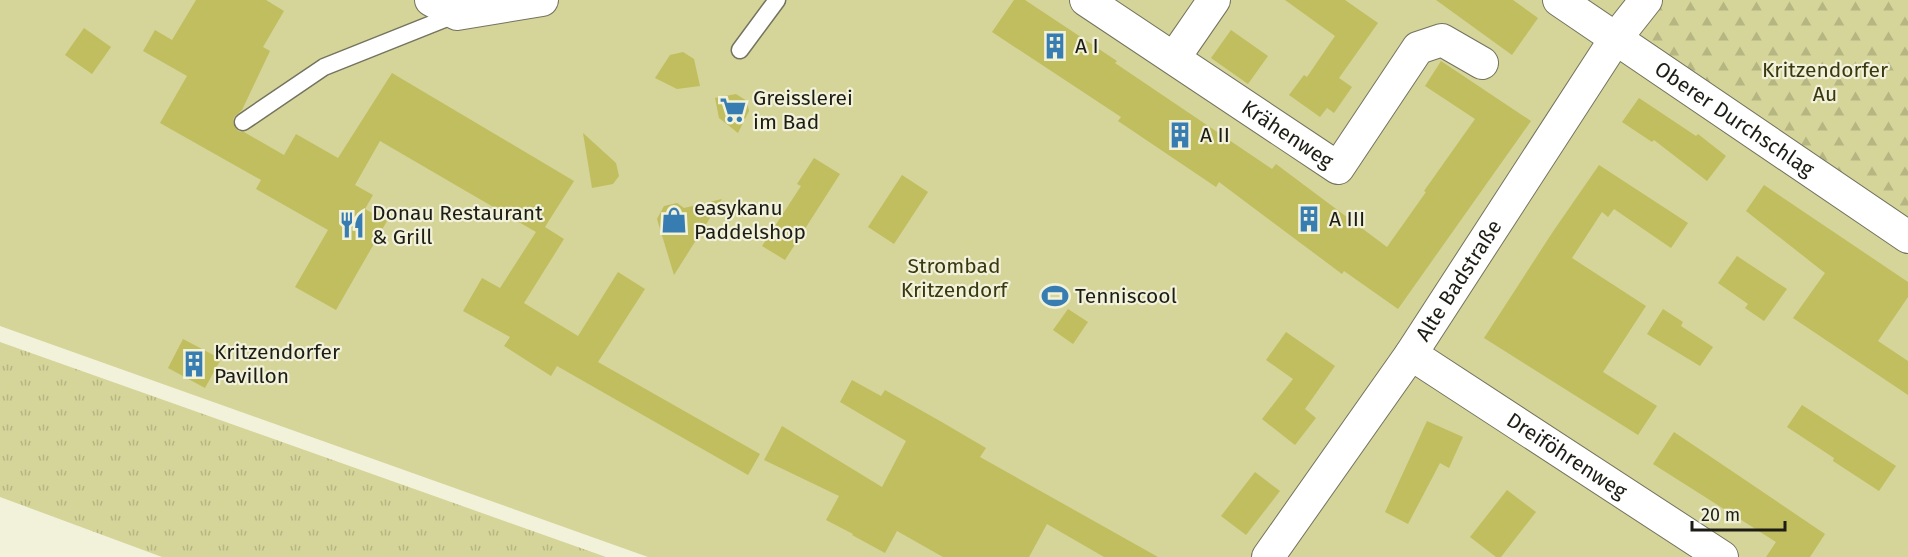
<svg xmlns="http://www.w3.org/2000/svg" width="1908" height="557" viewBox="0 0 1908 557" font-family="'Fira Sans',sans-serif">
	<style>
		.grass { fill: url(#grass-tufts) }
		.forest { fill: url(#forest-firs) }
		.garden { fill: #d5d499 }
		.building { fill: #c1be5f }
		.lines { fill: none; stroke-linecap: round; stroke-linejoin: round }
		.lane-casing { stroke: #73735f; stroke-width: 19 }
		.street-casing { stroke: #73735f; stroke-width: 34 }
		.lane { stroke: #fff; stroke-width: 16 }
		.street { stroke: #fff; stroke-width: 32 }
		.labels { text-anchor: middle; stroke-width: 4.5; stroke-linejoin: round; paint-order: stroke }
		.poi-label { font-size: 21px; fill: #1d1d15; stroke: #f2f2db; text-anchor: start }
		.park-label { font-size: 21px; fill: #3a380f; stroke: #f2f2db }
		.street-label { font-size: 21px; fill: #1d1d15; stroke: #f2f2db }
	</style>
	<defs>
		<pattern id="grass-tufts" width="24" height="20" patternUnits="userSpaceOnUse" patternTransform="scale(1.5)"><rect width="24" height="20" fill="#d5d499"/><path d="M3 7l-1-3M5 7V3M7 7l1-3M15 17l-1-3M17 17v-4M19 17l1-3" fill="none" stroke="#b6b683"/></pattern>
		<pattern id="forest-firs" width="22" height="20" patternUnits="userSpaceOnUse" patternTransform="scale(1.5)"><rect width="22" height="20" fill="#d5d499"/><path d="M5 1l3.5 6h-7zM16 11l3.5 6h-7z" fill="#b6b683"/></pattern>
	</defs>
	<rect width="100%" height="100%" fill="#f2f2db"/>
	<!-- grass -->
	<polygon class="grass" points="0,342 606,557 162,557 0,497"/>
	<!-- forest -->
	<polygon class="forest" points="1648,0 1908,0 1908,237 1616,38"/>
	<!-- garden -->
	<polygon class="garden" points="0,0 1648,0 1616,38 1908,237 1908,557 648,557 0,326"/>
	<!-- building -->
	<g class="building">
		<polygon points="196,0 266,0 284,11 263,47 270,51 242,110 234,117 233,122 238,131 244,132 284,155 296,134 338,158 392,73 574,181 545,227 564,239 524,303 578,336 618,272 645,289 598,362 760,454 748,475 557,366 551,376 504,346 510,337 463,311 482,278 500,288 536,232 380,141 355,185 373,195 365,209 387,221 336,310 295,287 328,230 256,189 261,180 160,123 187,76 143,51 155,30 172,40"/>
		<polygon points="1014,0 1025,0 1117,61 1115,63 1272,169 1276,164 1387,247 1426,192 1424,191 1475,119 1425,86 1441,61 1531,121 1398,309 1344,271 1342,274 1219,182 1216,187 1118,121 1121,117 992,32"/>
		<polygon points="1285,0 1345,0 1378,23 1339,78 1352,87 1334,113 1327,108 1320,117 1289,95 1304,75 1307,77 1335,36"/>
		<polygon points="1436,0 1513,0 1538,18 1512,55"/>
		<polygon points="84,28 111,47 92,74 65,55"/>
		<polygon points="1231,30 1268,56 1248,84 1211,58"/>
		<polygon points="683,52 694,59 700,86 677,89 655,78 670,55"/>
		<polygon points="736,94 747,101 749,111 738,133 719,118 715,98"/>
		<polygon points="1639,98 1696,136 1698,134 1726,156 1707,181 1654,140 1652,142 1622,122"/>
		<polygon points="583,133 616,163 619,176 613,184 592,188"/>
		<polygon points="814,158 840,174 785,260 762,246 801,186 797,184"/>
		<polygon points="1599,165 1688,223 1671,248 1614,209 1608,217 1602,212 1572,258 1646,306 1603,372 1657,406 1638,435 1484,338 1552,233"/>
		<polygon points="902,175 928,192 894,244 868,227"/>
		<polygon points="1764,185 1908,282 1908,297 1878,341 1908,361 1908,395 1793,318 1825,273 1746,211"/>
		<polygon points="722,199 674,275 657,219 664,206 677,203 684,208"/>
		<polygon points="1737,256 1787,289 1764,321 1745,308 1748,304 1718,283"/>
		<polygon points="1068,309 1088,322 1073,344 1053,330"/>
		<polygon points="1663,309 1683,322 1681,326 1713,347 1700,366 1647,334"/>
		<polygon points="1286,332 1335,366 1305,409 1316,418 1295,445 1262,419 1293,379 1266,360"/>
		<polygon points="183,339 221,359 205,388 168,368"/>
		<polygon points="852,380 881,396 885,390 940,421 986,448 980,457 1158,557 1104,557 1047,524 1029,557 943,557 897,531 885,553 852,535 853,534 826,520 839,496 764,460 782,426 882,487 906,441 840,402"/>
		<polygon points="1802,405 1896,466 1879,491 1833,461 1834,458 1787,427"/>
		<polygon points="1427,421 1463,437 1449,468 1440,463 1408,524 1385,512"/>
		<polygon points="1674,432 1825,534 1810,557 1766,557 1776,542 1653,464"/>
		<polygon points="1255,472 1280,491 1246,535 1221,516"/>
		<polygon points="1507,490 1536,512 1501,557 1496,557 1470,537"/>
	</g>
	<g class="lines">
		<!-- lane casing -->
		<g class="lane-casing">
			<g id="lane">
				<polyline points="740,50 777,0"/>
				<polyline points="243,122 324,67 457,14"/>
			</g>
		</g>
		<!-- street casing -->
		<g class="street-casing">
			<g id="street">
				<polyline points="431,0 457,14 542,0"/>
				<path id="s1" d="M1086,0L1338,168L1418,48L1442,40L1482,63"/>
				<path id="s2" d="M1559,0L1908,237"/>
				<polyline points="1174,58 1214,0"/>
				<path id="s3" d="M1411,354L1722,557"/>
				<path id="s4" d="M1268,557L1411,354L1616,38L1646,0"/>
			</g>
		</g>
		<!-- lane -->
		<use href="#lane" class="lane"/>
		<!-- street -->
		<use href="#street" class="street"/>
	</g>
	<!-- icons -->
	<defs>
		<g id="building-bare" transform="scale(2.07)"><path d="M-4-6H4V6H1V3H-1V6H-4ZM-2.5-4.3h1.7v1.8h-1.7ZM.8-4.3h1.7v1.8H.8ZM-2.5-1h1.7V.8h-1.7ZM.8-1h1.7V.8H.8Z" fill="#377db2" stroke="#f2f2db" stroke-width="2.5" paint-order="stroke"/></g>
		<g id="supermarket-bare" transform="scale(2.07)"><path d="M-6-5.5h2.5l.6 2H6L4.5 2H-2.5L-4.4-4H-6ZM-1.5 3.2a1.3 1.3 0 1 0 .1 0ZM3 3.2a1.3 1.3 0 1 0 .1 0Z" fill="#377db2" stroke="#f2f2db" stroke-width="2.5" paint-order="stroke"/></g>
		<g id="shop-bare" transform="scale(2.07)"><path d="M-5-2.5h2.3a2.7 3.5 0 0 1 5.4 0H5L5.5 6h-11ZM-1.5-2.5h3a1.5 2.3 0 0 0-3 0Z" fill="#377db2" stroke="#f2f2db" stroke-width="2.5" paint-order="stroke"/></g>
		<g id="restaurant-bare" transform="scale(2.07)"><path d="M-5-6h1v4h1v-4h1v4h1v-4h1v5L-1.5 .5V6h-2V.5L-5-1ZM5-6V6H3V1.5H1.5Q1.5-4 5-6Z" fill="#377db2" stroke="#f2f2db" stroke-width="2.5" paint-order="stroke"/></g>
		<g id="stadium-bare" transform="scale(2.07)"><path d="M0-5a6.5 5 0 1 0 0 10a6.5 5 0 1 0 0-10ZM-3.5-1.8h7v3.6h-7Z" fill="#377db2" stroke="#f2f2db" stroke-width="2.5" paint-order="stroke"/></g>
	</defs>
	<g fill-rule="evenodd">
		<use href="#building-bare" x="1055" y="46"/>
		<use href="#supermarket-bare" x="733" y="110"/>
		<use href="#building-bare" x="1180" y="135"/>
		<use href="#building-bare" x="1309" y="219"/>
		<use href="#shop-bare" x="674" y="220"/>
		<use href="#restaurant-bare" x="352" y="225"/>
		<use href="#stadium-bare" x="1055" y="296"/>
		<use href="#building-bare" x="194" y="364"/>
	</g>
	<g class="labels">
		<!-- poi labels -->
		<g class="poi-label">
			<text x="1075" y="53">A I</text>
			<text x="753" y="105">Greisslerei<tspan x="753" dy="24">im Bad</tspan></text>
			<text x="1200" y="142">A II</text>
			<text x="694" y="215">easykanu<tspan x="694" dy="24">Paddelshop</tspan></text>
			<text x="372" y="220">Donau Restaurant<tspan x="372" dy="24">&amp; Grill</tspan></text>
			<text x="1329" y="226">A III</text>
			<text x="1075" y="303">Tenniscool</text>
			<text x="214" y="359">Kritzendorfer<tspan x="214" dy="24">Pavillon</tspan></text>
		</g>
		<!-- park labels -->
		<g class="park-label">
			<text x="1825" y="77">Kritzendorfer<tspan x="1825" dy="24">Au</tspan></text>
			<text x="954" y="273">Strombad<tspan x="954" dy="24">Kritzendorf</tspan></text>
		</g>
		<!-- street labels -->
		<g class="street-label">
			<text dy="7" stroke="none"><textPath href="#s2" startOffset="212">Oberer Durchschlag</textPath></text>
			<text dy="7" stroke="none"><textPath href="#s1" startOffset="242">Krähenweg</textPath></text>
			<text dy="7" stroke="none"><textPath href="#s4" startOffset="336">Alte Badstraße</textPath></text>
			<text dy="7" stroke="none"><textPath href="#s3" startOffset="186">Dreiföhrenweg</textPath></text>
		</g>
	</g>
	<!-- scale -->
	<path d="M1692 521v9h93v-9" fill="none" stroke="#1d1d15" stroke-width="3"/>
	<text x="1701" y="521" font-size="18" fill="#1d1d15" stroke="#f2f2db" stroke-width="4.5" paint-order="stroke">20 m</text>
</svg>
